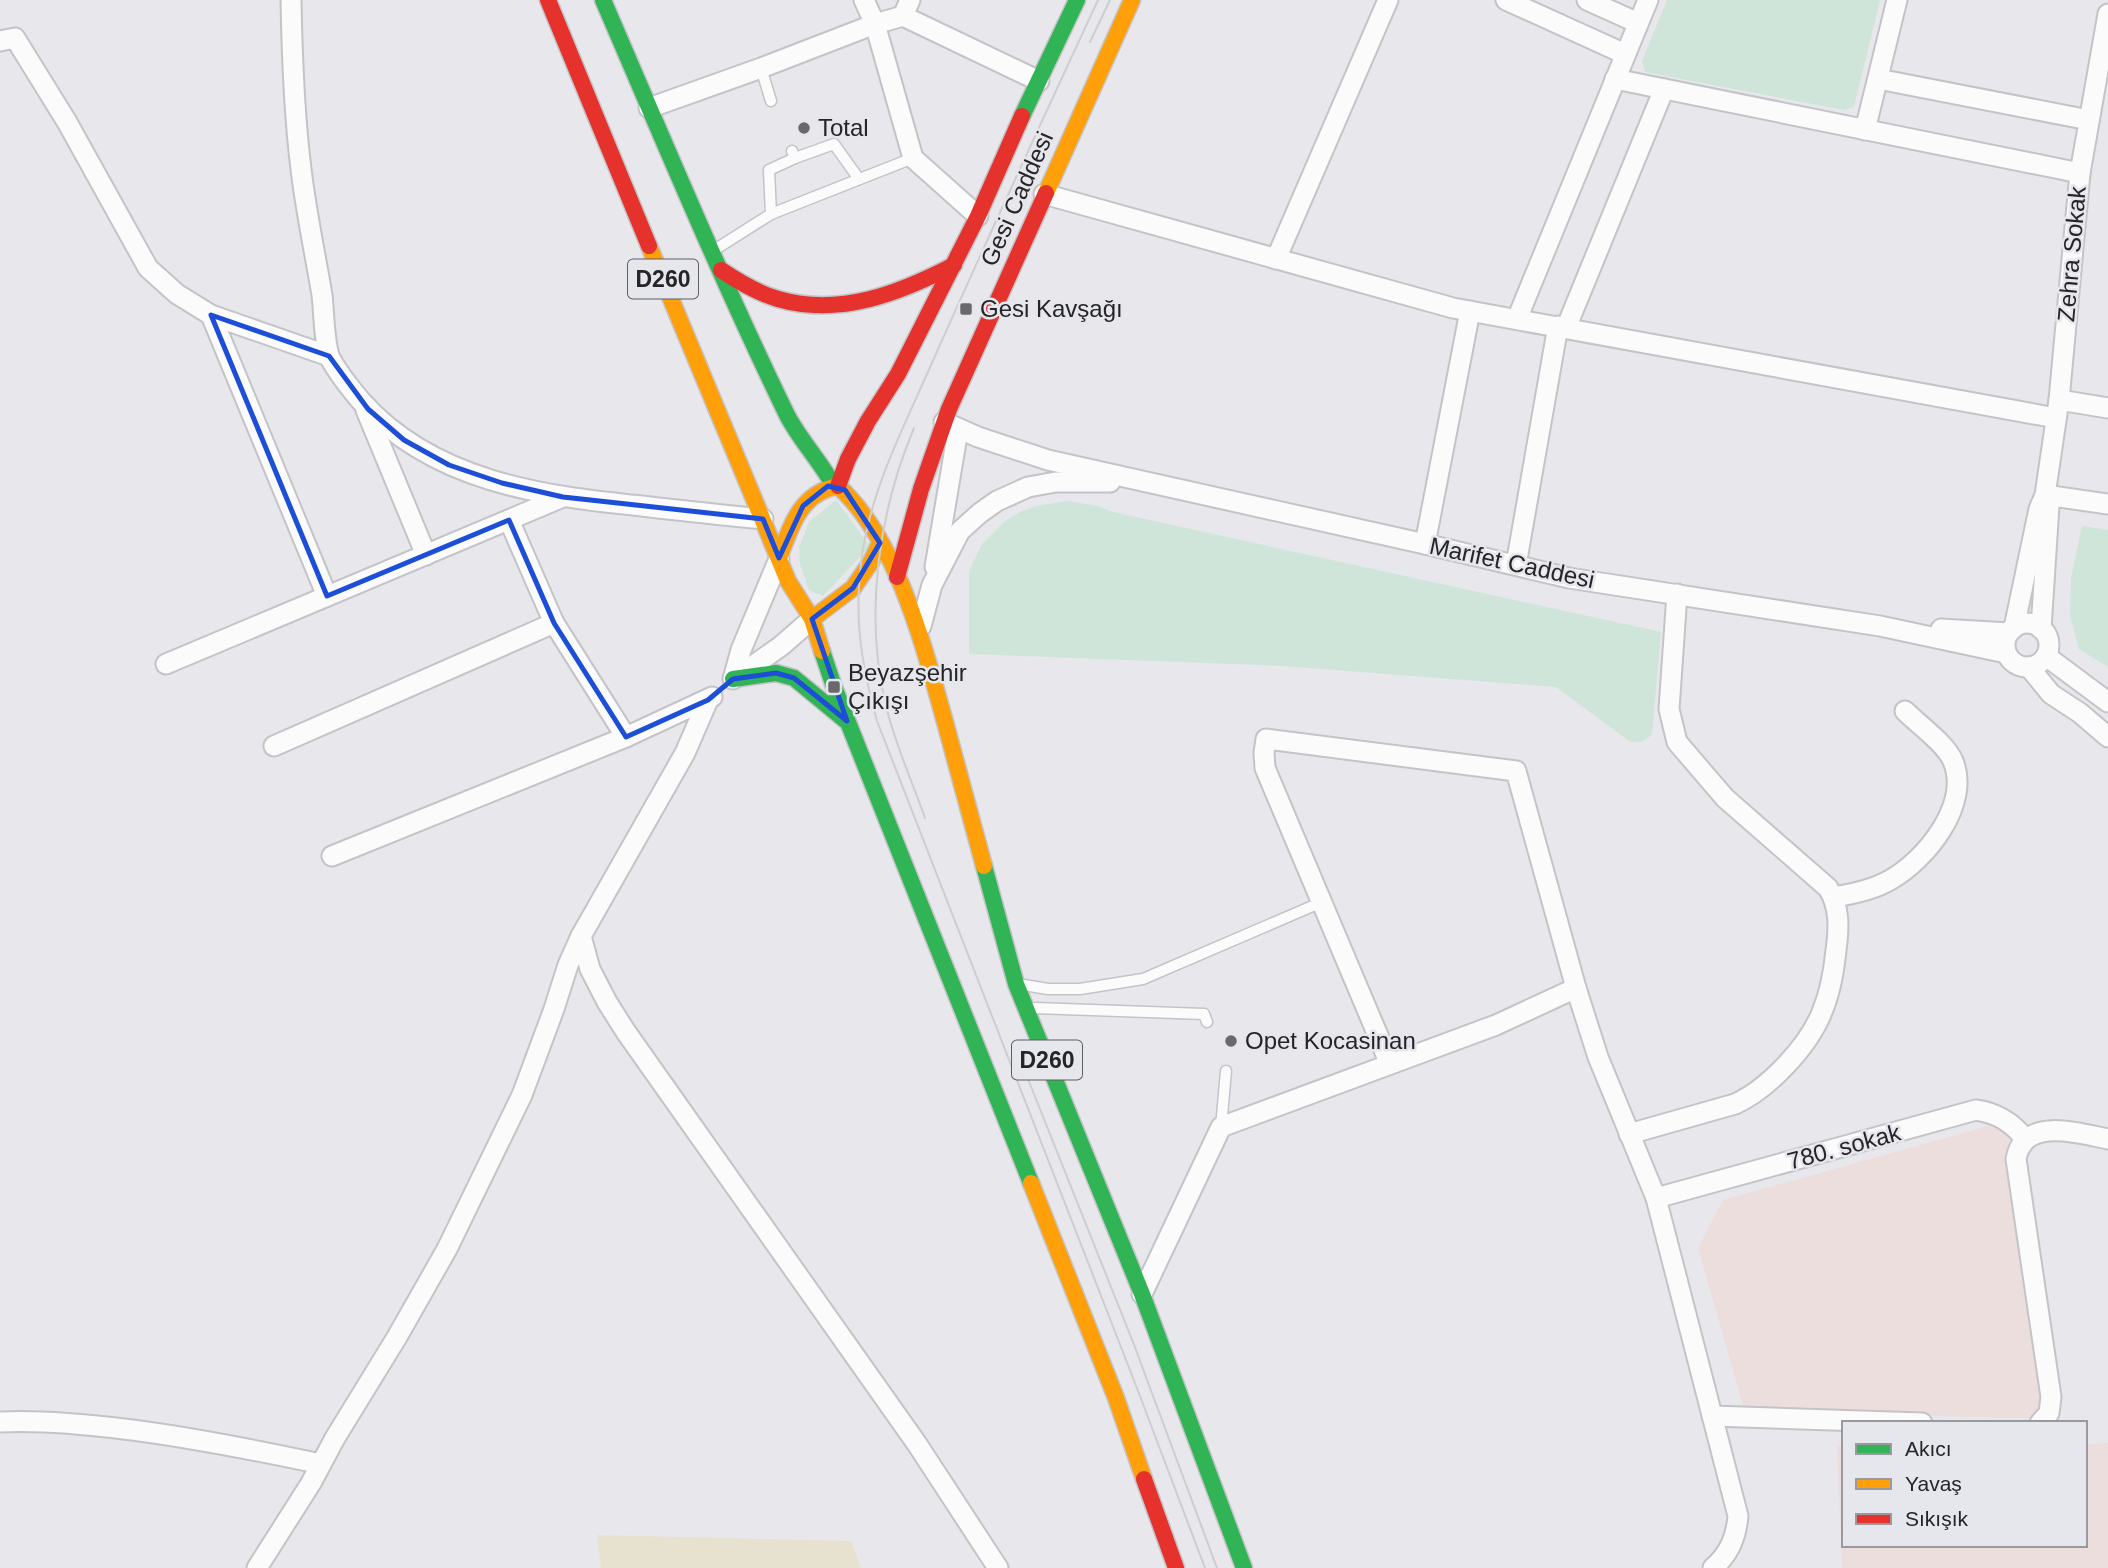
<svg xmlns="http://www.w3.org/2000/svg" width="2108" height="1568" viewBox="0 0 2108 1568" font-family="Arial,sans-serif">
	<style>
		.education { fill: #ecdedd }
		.green { fill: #cfe5d9 }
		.sand { fill: #e7e2d0 }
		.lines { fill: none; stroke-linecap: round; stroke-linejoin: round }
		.lane-casing { stroke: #c4c4c8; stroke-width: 13 }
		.street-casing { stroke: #c4c4c8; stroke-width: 23 }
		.fast-casing { stroke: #c4c4c8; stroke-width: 19 }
		.slow-casing { stroke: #c4c4c8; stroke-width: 19 }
		.jam-casing { stroke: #c4c4c8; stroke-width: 19 }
		.lane { stroke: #fbfbfc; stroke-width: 10 }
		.street { stroke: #fbfbfc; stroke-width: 19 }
		.fast { stroke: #30b455; stroke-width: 16 }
		.slow { stroke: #ff9f0a; stroke-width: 16 }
		.jam { stroke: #e5322d; stroke-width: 16 }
		.tram { stroke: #cececf; stroke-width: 2 }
		.marked { fill: none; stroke: #1d4ed8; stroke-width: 5; stroke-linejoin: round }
		.poi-dot { fill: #69696c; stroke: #e6e6ed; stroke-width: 2.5 }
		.labels { text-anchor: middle; stroke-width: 5; stroke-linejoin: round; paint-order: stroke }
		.shield { fill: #e6e6ed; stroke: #5f5f62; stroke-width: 2 }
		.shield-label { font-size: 23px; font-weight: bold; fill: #252527 }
		.poi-label { font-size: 24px; fill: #252527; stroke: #e6e6ed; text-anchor: start }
		.street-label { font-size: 24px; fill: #252527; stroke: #e6e6ed }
	</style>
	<rect width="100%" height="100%" fill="#e7e7ec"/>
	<!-- education -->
	<g class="education">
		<polygon points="1995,1124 2008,1134 2050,1402 2039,1418 1745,1412 1698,1248 1723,1200"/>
		<polygon points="2108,1443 2108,1568 1842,1568 1837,1445 1844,1445 1844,1545 2085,1545 2085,1444"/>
	</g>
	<!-- green -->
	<g class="green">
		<polygon points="1667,0 1880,0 1854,107 1844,110 1645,72 1642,61"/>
		<polygon points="836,500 870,546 823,596 809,590 800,564 799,547 809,522"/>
		<path d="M1067,501L1098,506L1113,512L1661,632L1652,734C1645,742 1638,744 1629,741L1556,687L1283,666L969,654V571L982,544L1005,521L1020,512L1036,506Z"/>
		<polygon points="2082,526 2108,530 2108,667 2079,649 2070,616 2071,578"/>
	</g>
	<!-- sand -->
	<polygon class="sand" points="597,1535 851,1541 861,1568 601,1568"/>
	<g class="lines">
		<!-- lane casing -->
		<g class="lane-casing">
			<g id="lane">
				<polyline points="761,68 771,101"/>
				<polyline points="795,158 834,144 859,179"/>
				<polyline points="771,214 913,158"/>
				<polyline points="719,247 771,214 769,170 795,158 792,151"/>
				<polyline points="1024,985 1048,989 1080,989 1143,979 1322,902"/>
				<polyline points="1035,1008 1204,1014 1207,1022"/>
				<polyline points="1221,1127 1226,1071"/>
			</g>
		</g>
		<!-- street casing -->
		<g class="street-casing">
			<g id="street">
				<path d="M291,0C292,57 294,113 301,169C306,212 315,253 322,295C324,311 324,344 330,358C338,373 350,388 361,401C432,481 541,496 642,506C682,511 723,515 763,519"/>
				<polyline points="864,0 875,24 903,16 1039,81"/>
				<polyline points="1506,0 1625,54"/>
				<polyline points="1587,0 1638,23"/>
				<polyline points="903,16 910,0"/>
				<polyline points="0,41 15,38 67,122 148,268 177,294 211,315 329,356"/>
				<polyline points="1615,79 2080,173"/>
				<polyline points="1878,79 2089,120"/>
				<polyline points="649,108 761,68 875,24 913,158 978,216"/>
				<polyline points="1865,130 1897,0"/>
				<polyline points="1044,194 1453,308 2056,418"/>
				<polyline points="1276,259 1388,0"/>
				<polyline points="211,315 327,596"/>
				<polyline points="1517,319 1648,0"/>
				<polyline points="1566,328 1664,89"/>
				<polyline points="2059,400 2108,408"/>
				<polyline points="366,410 426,555"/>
				<polyline points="944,422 978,437 1048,460 1425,544 1569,578 1880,626 2006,653"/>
				<polyline points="2045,495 2108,504"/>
				<polyline points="1425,544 1470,311"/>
				<polyline points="1516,565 1558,326"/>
				<polyline points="935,567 958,430"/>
				<polyline points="554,623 626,737"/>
				<circle cx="2027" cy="645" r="22"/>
				<polyline points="921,626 932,585 960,531 980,513 997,501 1028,487 1056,482 1110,482"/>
				<polyline points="2014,628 2039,509 2045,495 2059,400 2080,173 2108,14"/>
				<polyline points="1941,629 2009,633"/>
				<polyline points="2041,629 2049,506"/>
				<polyline points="2046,656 2108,702"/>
				<polyline points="166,664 563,497"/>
				<polyline points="2029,667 2051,694 2080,713 2108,737"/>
				<polyline points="747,670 781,646 812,619"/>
				<polyline points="733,679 741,650 779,559"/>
				<polyline points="274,746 554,623 509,520"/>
				<polyline points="332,856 626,737 712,697"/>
				<path d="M1834,897C1853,894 1873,890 1890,880C1926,860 1971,804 1953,761C1946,744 1919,725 1905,711"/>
				<polyline points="581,936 590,969 607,1002 626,1032 917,1444 998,1568"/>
				<polyline points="1390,1064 1265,768 1264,753 1266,739 1516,771 1576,988"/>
				<path d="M1629,1134L1735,1104C1768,1089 1808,1047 1822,1012C1830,993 1834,971 1836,950C1839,928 1840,907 1828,888L1725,798L1677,742L1669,709L1677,594"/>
				<path d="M1656,1198L1976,1110C1997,1113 2012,1122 2025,1139"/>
				<path d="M1142,1294L1221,1127L1496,1025L1576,988L1598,1057L1656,1198L1738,1516C1736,1538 1729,1554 1713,1568"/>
				<polyline points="1712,1416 1922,1423"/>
				<path d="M0,1422C41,1420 83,1424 124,1429C190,1437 255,1450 321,1464"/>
				<path d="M2040,1423L2049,1413L2051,1397L2016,1159C2024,1116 2078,1133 2108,1139"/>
				<polyline points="257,1568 311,1483 335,1438 397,1337 447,1249 522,1095 554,1009 568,965 581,936 685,753 708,700"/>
			</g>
		</g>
		<!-- fast casing -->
		<g class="fast-casing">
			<g id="fast">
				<path d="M603,0C663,139 721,279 787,415C800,440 820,461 834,486"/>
				<polyline points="1022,116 1077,0"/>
				<polyline points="822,651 834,687 1031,1183"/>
				<polyline points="733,679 776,673 794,678 845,720"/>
				<polyline points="984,866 1016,984 1142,1294 1244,1568"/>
			</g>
		</g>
		<!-- slow casing -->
		<g class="slow-casing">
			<g id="slow">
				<polyline points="1046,193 1132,0"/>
				<polyline points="649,246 788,581 812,619 822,651"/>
				<path d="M779,558C791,526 800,493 838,486C897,539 924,647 945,722C958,770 971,818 984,866"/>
				<polyline points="812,619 853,588 871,562 880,543"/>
				<polyline points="1031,1183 1116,1398 1144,1479"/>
			</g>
		</g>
		<!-- jam casing -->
		<g class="jam-casing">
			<g id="jam">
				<polyline points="548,0 649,246"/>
				<path d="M721,270C739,282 757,293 778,299C840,317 900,293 954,265"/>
				<polyline points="838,486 848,459 868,421 898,374 978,216 1022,116"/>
				<polyline points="897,577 921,489 949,409 1046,193"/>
				<polyline points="1144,1479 1176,1568"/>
			</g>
		</g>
		<!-- lane -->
		<use href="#lane" class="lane"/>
		<!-- street -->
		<use href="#street" class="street"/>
		<!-- fast -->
		<use href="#fast" class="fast"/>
		<!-- slow -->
		<use href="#slow" class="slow"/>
		<!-- jam -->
		<use href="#jam" class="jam"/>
		<!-- tram -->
		<g class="tram">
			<path d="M1098,0C1043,119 988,237 935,356C908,419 874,481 863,549C853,612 860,660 877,721L1135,1383L1205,1568"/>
			<polyline points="1090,42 1110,0"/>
			<path d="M914,428C878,514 864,615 886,706C895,744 912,781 925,818"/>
			<polyline points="1024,1069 1133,1342 1217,1568"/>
		</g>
	</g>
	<!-- marked area -->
	<path class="marked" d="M211,315L329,356L368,409L404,440L449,465L502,483L563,497L763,519L779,558L803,506L828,486L845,490L880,543L853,588L812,619L847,721L794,678L776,673L733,679L708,700L626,737L554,623L509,520L327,596Z"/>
	<!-- markers -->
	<g class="poi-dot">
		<circle cx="804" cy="128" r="7"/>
		<rect x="959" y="302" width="14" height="14" rx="3.5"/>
		<rect x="827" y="680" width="14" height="14" rx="3.5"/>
		<circle cx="1231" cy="1041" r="7"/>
	</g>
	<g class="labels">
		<!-- shield labels -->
		<g class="shield">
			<rect x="628" y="259.5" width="70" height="39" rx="5"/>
			<rect x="1012" y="1040.5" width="70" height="39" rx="5"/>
		</g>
		<g class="shield-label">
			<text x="663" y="287">D260</text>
			<text x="1047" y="1068">D260</text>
		</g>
		<!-- poi labels -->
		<g class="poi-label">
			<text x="818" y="136">Total</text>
			<text x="980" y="317">Gesi Kavşağı</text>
			<text x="848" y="681">Beyazşehir<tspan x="848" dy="28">Çıkışı</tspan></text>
			<text x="1245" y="1049">Opet Kocasinan</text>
		</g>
		<!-- street labels -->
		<g class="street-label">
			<text transform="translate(1017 199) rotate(-66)" y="8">Gesi Caddesi</text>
			<text transform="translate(2072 254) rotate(-85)" y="8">Zehra Sokak</text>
			<text transform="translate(1512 563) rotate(12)" y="8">Marifet Caddesi</text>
			<text transform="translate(1844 1147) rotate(-15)" y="8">780. sokak</text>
		</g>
	</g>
	<!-- legend -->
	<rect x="1842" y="1421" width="245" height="126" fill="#e6e6ed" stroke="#99999e" stroke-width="2"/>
	<rect x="1856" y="1444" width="35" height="10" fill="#30b455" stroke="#99999e" stroke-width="2"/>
	<text x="1905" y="1456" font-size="21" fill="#252527">Akıcı</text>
	<rect x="1856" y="1479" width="35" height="10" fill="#ff9f0a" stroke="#99999e" stroke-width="2"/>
	<text x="1905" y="1491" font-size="21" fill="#252527">Yavaş</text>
	<rect x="1856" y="1514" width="35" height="10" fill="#e5322d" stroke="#99999e" stroke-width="2"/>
	<text x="1905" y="1526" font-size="21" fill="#252527">Sıkışık</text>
</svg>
